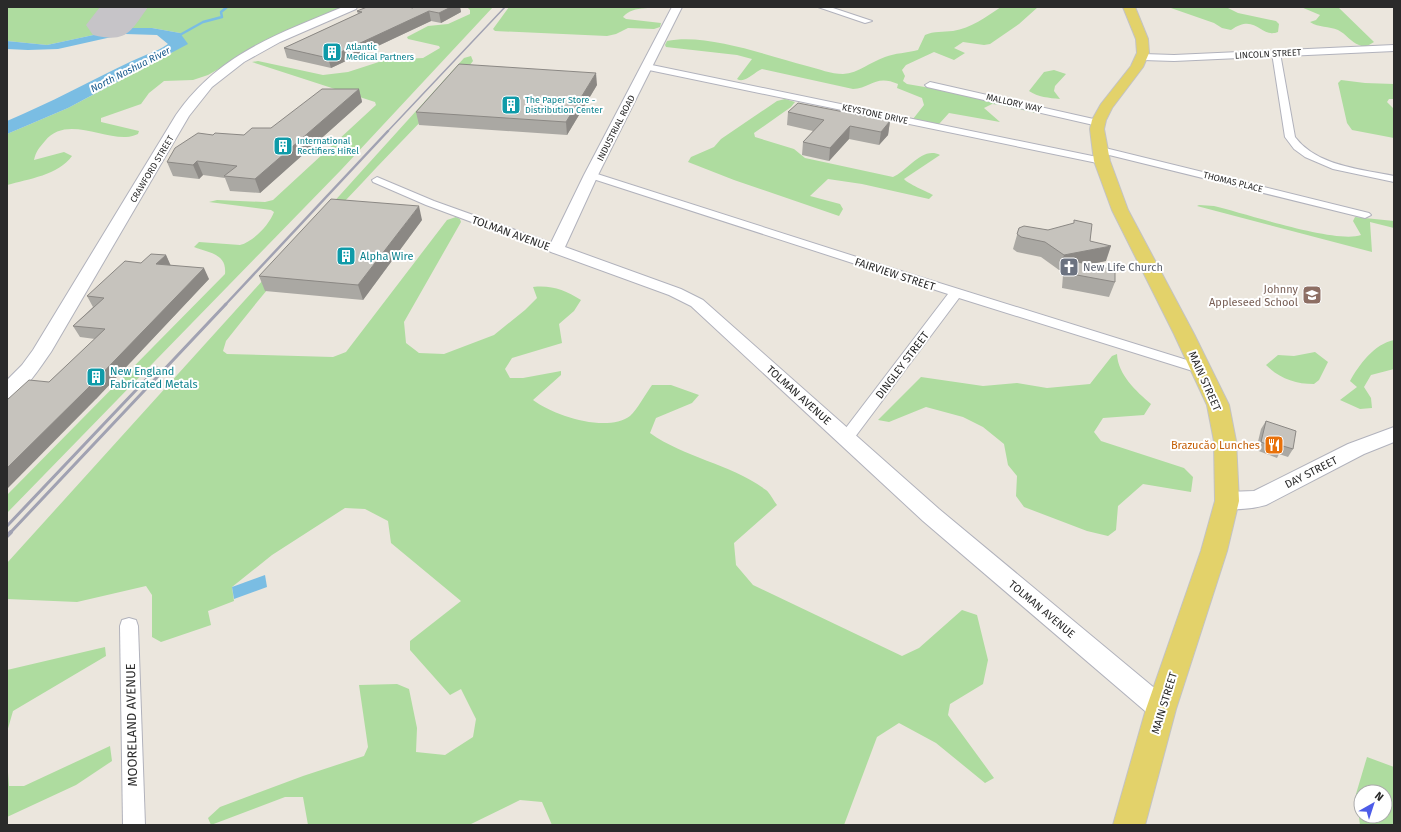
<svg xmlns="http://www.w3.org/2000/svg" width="1401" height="832" viewBox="0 0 1401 832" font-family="'Fira Sans',sans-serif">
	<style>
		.green { fill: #aedc9f; fill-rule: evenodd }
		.water { fill: #7abde3 }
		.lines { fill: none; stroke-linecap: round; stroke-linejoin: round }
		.stream { stroke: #7abde3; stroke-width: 2.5 }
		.runway { fill: #c6c4c8; fill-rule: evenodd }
		.minor-casing { stroke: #b1b2bc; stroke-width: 2 }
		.tertiary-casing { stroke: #b1b2bc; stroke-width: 2 }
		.secondary-casing { stroke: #b1b2bc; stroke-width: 2 }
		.primary-casing { stroke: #c3c3c3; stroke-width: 2 }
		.minor { fill: #fff; fill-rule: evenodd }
		.tertiary { fill: #fff; fill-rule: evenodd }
		.secondary { fill: #fff; fill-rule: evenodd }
		.primary { fill: #e3d26a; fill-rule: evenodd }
		.rail-far3 { stroke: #a1a2b2; stroke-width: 1.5 }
		.rail-far2 { stroke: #a1a2b2; stroke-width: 2.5 }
		.rail-far1 { stroke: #a1a2b2; stroke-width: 3 }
		.rail { stroke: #a1a2b2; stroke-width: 4 }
		.wall { fill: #aaa8a3 }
		.shaded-wall { fill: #8b8884 }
		.building { fill: #c6c3bd; stroke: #8b8884 }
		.labels { text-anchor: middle; stroke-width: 4; stroke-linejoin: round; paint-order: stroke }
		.far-culture-label { font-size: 9px; fill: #0d838f; stroke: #fff; text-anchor: start }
		.far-street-label { font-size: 9px; fill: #2a2a2a; stroke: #fff }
		.far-water-label { font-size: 10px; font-style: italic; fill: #1a5c8e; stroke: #fff }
		.street-label { font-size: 11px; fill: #2a2a2a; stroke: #fff }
		.culture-label { font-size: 11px; fill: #0d838f; stroke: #fff; text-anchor: start }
		.worship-label { font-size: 11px; fill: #5b616d; stroke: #fff; text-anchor: start }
		.education-label { font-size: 11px; fill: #785e54; stroke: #fff; text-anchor: end }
		.food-label { font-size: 11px; fill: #c56008; stroke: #fff; text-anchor: end }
		.near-street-label { font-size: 13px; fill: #2a2a2a; stroke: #fff }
	</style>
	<rect width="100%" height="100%" fill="#ebe6dd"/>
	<!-- green -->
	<g class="green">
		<path d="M7,7H109L93,27L128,24L140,9L154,7H344L250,51L208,75L193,80L164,81L149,93L141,104L101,118V122L139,131L138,134C135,135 130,137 126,137C100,138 65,116 45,141C39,148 36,151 34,160L64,152L72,156C58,175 29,179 7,185V134L68,108L172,53L180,33L152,28H126L47,45L7,41Z"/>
		<path d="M467,7H493L341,170L7,513V495L225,274C227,254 210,253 194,247L199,242L240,245C254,241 269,225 274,212L271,210L209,202L217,200L265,202L273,200L376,105L375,102L252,62L258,61L323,75L348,72L385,60L423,58L440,48L439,46L408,39L407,37L428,26L448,24L470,14V10Z"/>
		<path d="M509,7H669C654,10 634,4 623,17L626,19L661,23L660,27L654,29L628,28L616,34L607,36L495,31L493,29Z"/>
		<path d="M1001,7H1038L1019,24L990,44L984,45L963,42L954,48L965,53L954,60L934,52L906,65L902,70L905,76L903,81L907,84L948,91L1037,111L1036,113L1001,105L992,104L984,108L1000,122L949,113L939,124L913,119L924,105L922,98L897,88L898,84C876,74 871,88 853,89L762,69C754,72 745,84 737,79L752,59L737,55L666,47L665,45L667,41C708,33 767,56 807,66C819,69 831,74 843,74C859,73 870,62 885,57C895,53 907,53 918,50L925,35C934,31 943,32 953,31C971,28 986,17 1001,7Z"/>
		<path d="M1168,7H1226L1238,13L1276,21L1279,24L1278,32C1261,39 1256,12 1231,30L1222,28L1214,23Z"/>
		<path d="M1301,7H1338L1374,42C1369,45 1365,48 1359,45C1351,42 1346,34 1338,30C1329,26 1319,28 1310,22L1316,20L1320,15Z"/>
		<path d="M471,56L473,61C440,104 400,142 363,182C315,232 269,286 226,341L223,351L227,354L333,357L346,352L447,220L456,217L460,219L461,222L404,322L406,343L419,353L444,354L494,335L525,310L537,298L533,287C552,285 565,290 581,300L574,311L559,324L562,343L512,358L505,369L510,378H523L561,371V375L533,400C554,416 607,433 630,416C637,410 646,393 652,385H671L699,395L692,403L656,418L650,433C685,458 731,464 766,490C770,493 773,500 777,505L734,543L736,565L753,585L902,656L919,648L962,610L977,615L988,660L983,684L950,704L948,715L994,778L985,783L936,743L899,723L877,737L844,825H552L542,802L520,800L469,825H308L303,797H285L211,825L208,818L220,807L303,776L364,756L368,747L359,685L397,684L409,689L417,728L416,752L445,755L473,737L476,719L461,689L450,695L410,650V641L461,601L391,543L388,521L365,509L345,508L272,555L232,587L234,601L208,611L211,625L161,642L152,637V595L146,586L77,602L7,599V563L464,58Z"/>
		<path d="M1054,70L1066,74L1055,86L1054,91L1060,99C1049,98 1038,97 1029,91L1044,72Z"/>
		<polygon points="1341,80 1365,83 1394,84 1394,99 1389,99 1387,102 1394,109 1394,138 1352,130 1347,123 1338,83"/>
		<path d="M785,99L795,102L791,107L754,133L755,137L794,149L805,158L893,177C908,171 922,146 940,155L904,179C908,184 926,191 933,195L929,199L862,184L828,179L810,196L840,204L843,209L839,216L734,180L688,162L691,157L714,147L721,139L777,101Z"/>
		<path d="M1199,205L1214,206C1244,213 1335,244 1361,235L1353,221L1355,217L1394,221V228L1370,222L1372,252L1197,206Z"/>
		<path d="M1394,340V369L1371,375L1364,387L1371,398L1372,408L1360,409L1340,400L1357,387L1350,381C1359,365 1374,344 1394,340Z"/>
		<path d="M1315,352L1328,362L1319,380L1314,384C1295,384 1279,378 1266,365L1278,355L1294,356Z"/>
		<path d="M1117,354C1118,375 1136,391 1151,404L1144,415L1103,418L1094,432L1101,441L1184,468L1193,477L1191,492L1143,484L1118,506L1116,530L1108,536L1087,531L1024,507L1016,496L1017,476L1008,465L1004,444L983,427L963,417L926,407L889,422L878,420L921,377L983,386L1017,383L1047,388L1090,384L1112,356Z"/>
		<polygon points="105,647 106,656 13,711 7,732 7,670"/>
		<polygon points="110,746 112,761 76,785 7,817 7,759 9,786 24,786"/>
		<path d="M1367,757L1394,767V825H1360L1356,794ZM1361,792H1385V816H1361Z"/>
	</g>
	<!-- water -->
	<g class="water">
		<path d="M126,28H152L180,33L188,44L68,108L7,134V121C50,103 90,81 132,61C144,55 157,52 168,44L157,35L125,34L58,49L28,50L7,49V41L47,45Z"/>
		<polygon points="265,575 267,587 234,599 232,587"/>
	</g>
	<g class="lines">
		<!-- stream -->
		<polyline class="stream" points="178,36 203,22 222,17 221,12 227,7"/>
		<!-- runway -->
		<path class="runway" d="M100,7H148C130,33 126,43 93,35L86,25Z"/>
		<!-- minor casing -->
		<g class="minor-casing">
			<g id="minor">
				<polygon points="818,7 830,7 872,21 865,23"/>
				<path d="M1276,50L1280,53L1295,137C1317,166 1360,169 1394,176V182L1333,169L1305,157L1294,149L1285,137L1272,53Z"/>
				<polygon points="647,64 1102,158 1107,161 1102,164 644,69 644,65"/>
				<polygon points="930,82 1098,120 1103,123 1098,126 927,87 925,85"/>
				<polygon points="1101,147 1369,213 1371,215 1365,218 1097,152 1096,150 1097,148"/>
				<polygon points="591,172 888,267 1206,366 1208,369 1206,372 1196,372 959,298 852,441 847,442 842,441 839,437 842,433 948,294 587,177 586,175 587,173"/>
				<polygon points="377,177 434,201 560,246 562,249 556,253 552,252 426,205 373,182 372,180"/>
				<polygon points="129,618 136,620 138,626 145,825 123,825 120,626 122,620"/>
			</g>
		</g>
		<!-- tertiary casing -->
		<g class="tertiary-casing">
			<g id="tertiary">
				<polygon points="672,7 682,7 598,175 565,247 681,289 703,300 939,509 1170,701 1174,709 1170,717 1161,721 1152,717 923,521 691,306 669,295 551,252 548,249 584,175"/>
				<polygon points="1394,45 1394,51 1174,61 1143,60 1138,57 1143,54 1174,55"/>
			</g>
		</g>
		<!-- secondary casing -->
		<g class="secondary-casing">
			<g id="secondary">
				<path d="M343,7H357L356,9L280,42L244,62L212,87L189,116L51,352C41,366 24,394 7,399V380L22,365L33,350L176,115C218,54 278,34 343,7Z"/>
				<path d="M1394,427V442L1364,454L1266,505C1252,509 1233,511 1219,507L1215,501L1219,495L1227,492L1254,491L1348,444Z"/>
			</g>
		</g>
		<!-- primary casing -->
		<g class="primary-casing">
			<polygon id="primary" points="1123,7 1135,7 1148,39 1149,53 1143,67 1112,108 1106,120 1104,129 1110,161 1128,210 1194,334 1229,405 1236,441 1239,501 1227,551 1176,709 1145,825 1113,825 1146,709 1201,551 1215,501 1214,441 1207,405 1174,334 1112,210 1094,161 1090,129 1092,120 1101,104 1131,66 1137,53 1136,39"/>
		</g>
		<!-- minor -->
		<use href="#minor" class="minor"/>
		<!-- tertiary -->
		<use href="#tertiary" class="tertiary"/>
		<!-- secondary -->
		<use href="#secondary" class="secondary"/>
		<!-- primary -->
		<use href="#primary" class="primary"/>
		<!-- rail-far3 -->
		<polyline class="rail-far3" points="387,132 505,7"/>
		<!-- rail-far2 -->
		<polyline class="rail-far2" points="225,305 388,131"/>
		<!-- rail-far1 -->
		<g class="rail-far1">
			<polyline points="7,526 157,368"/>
			<polyline points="10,533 226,304"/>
		</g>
		<!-- rail -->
		<polyline class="rail" points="7,536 11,532"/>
	</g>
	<!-- wall -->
	<g class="wall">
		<polygon points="414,7 460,7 461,12 441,23 431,21 331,68 287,58 284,48 358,14 357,11 413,8"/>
		<polygon points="597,85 567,135 419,125 416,112"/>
		<polygon points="359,89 362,102 260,193 230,191 225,178 203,175 199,179 173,176 167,162 213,135 244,135 271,128"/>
		<polygon points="788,112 890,121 888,135 879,145 849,139 829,161 802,155 803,142 813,131 787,125"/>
		<polygon points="422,220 363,300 265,291 259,276"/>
		<polygon points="1019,228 1090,241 1106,261 1089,264 1115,282 1109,297 1062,288 1063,275 1065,269 1059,270 1041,257 1017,252 1013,249"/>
		<polygon points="166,255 170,265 209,279 96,399 49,382 95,339 80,337 73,326 93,307 87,296 141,263"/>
		<polygon points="1266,421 1293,449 1288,457 1279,454 1277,458 1256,450 1261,429"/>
	</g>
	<!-- shaded-wall -->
	<g class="shaded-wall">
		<polygon points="451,7 460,7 461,12 441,23 439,13"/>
		<polygon points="429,11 431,21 331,68 328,58"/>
		<polygon points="596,73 597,85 567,135 566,122"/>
		<polygon points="359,89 362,102 260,193 255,179"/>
		<polygon points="890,121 888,135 879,145 881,132"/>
		<polygon points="850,126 849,139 829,161 830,148"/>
		<polygon points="197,161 203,175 199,179 193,165"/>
		<polygon points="419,206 422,220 363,300 358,285"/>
		<polygon points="1111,246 1106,261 1067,269 1068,260 1065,269 1059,270 1064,255"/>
		<polygon points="166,255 171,266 156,264"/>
		<polygon points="204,268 209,279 96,399 7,489 7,468"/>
	</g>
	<!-- building -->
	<g class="building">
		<polygon points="367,7 408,7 413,8 414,7 451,7 439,13 429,11 328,58 284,48 362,12 357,11"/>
		<polygon points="459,64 596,73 566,122 416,112"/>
		<polygon points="322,89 359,89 255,179 224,176 237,166 197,161 193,165 167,162 175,148 198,133 213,135 215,133 244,135 252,128 271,128"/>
		<polygon points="798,103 890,121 881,132 850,126 830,148 803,142 824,120 788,112"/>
		<polygon points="331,199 419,206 358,285 259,276"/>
		<polygon points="1074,220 1092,224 1090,241 1111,246 1064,255 1045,242 1021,237 1017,234 1019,228 1024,226 1048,230 1074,223"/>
		<polygon points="151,254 166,255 156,264 204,268 89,387 7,468 7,400 29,380 49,382 105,329 73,326 104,298 87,296 125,261 141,263"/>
		<polygon points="1068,260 1115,270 1115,282 1066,273"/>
		<polygon points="1266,421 1296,431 1293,449 1283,446 1282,450 1261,442"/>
	</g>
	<!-- icons -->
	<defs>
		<g id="building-square" transform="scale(1)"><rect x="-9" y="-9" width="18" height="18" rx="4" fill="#0f9aa8" stroke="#fff"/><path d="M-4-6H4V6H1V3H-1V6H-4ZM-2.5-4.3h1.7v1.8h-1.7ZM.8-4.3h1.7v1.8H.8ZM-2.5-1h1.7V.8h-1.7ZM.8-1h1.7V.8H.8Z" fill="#fff"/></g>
		<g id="church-square" transform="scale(1)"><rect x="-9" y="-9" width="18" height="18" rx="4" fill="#6b7280" stroke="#fff"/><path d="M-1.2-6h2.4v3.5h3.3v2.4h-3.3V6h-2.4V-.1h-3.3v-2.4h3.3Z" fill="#fff"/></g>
		<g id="school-square" transform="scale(1)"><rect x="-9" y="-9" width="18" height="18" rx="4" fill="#8d6e63" stroke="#fff"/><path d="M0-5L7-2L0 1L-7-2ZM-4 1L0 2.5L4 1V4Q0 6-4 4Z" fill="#fff"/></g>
		<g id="restaurant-square" transform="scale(1)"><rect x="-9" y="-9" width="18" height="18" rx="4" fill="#e8710a" stroke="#fff"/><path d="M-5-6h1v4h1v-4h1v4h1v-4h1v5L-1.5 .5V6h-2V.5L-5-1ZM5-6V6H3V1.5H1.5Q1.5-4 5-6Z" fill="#fff"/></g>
	</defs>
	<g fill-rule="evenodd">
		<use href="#building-square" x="332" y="52"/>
		<use href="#building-square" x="511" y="105"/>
		<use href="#building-square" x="283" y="146"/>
		<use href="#building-square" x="346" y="256"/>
		<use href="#church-square" x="1069" y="267"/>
		<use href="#school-square" x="1312" y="295"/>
		<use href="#building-square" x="96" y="377"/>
		<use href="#restaurant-square" x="1274" y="445"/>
	</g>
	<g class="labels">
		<!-- far-culture labels -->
		<g class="far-culture-label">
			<text x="346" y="50">Atlantic<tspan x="346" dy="10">Medical Partners</tspan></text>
			<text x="525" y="103">The Paper Store -<tspan x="525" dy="10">Distribution Center</tspan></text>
			<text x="297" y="144">International<tspan x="297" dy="10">Rectifiers HiRel</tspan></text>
		</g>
		<!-- far-street labels -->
		<g class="far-street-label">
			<text transform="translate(1268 54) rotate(-3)" y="3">LINCOLN STREET</text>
			<text transform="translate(1014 103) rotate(13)" y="3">MALLORY WAY</text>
			<text transform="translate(875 114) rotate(12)" y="3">KEYSTONE DRIVE</text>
			<text transform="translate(616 128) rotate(-63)" y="3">INDUSTRIAL ROAD</text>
			<text transform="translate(152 169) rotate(-59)" y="3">CRAWFORD STREET</text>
			<text transform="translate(1233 182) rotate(14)" y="3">THOMAS PLACE</text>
		</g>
		<!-- far-water labels -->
		<g class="far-water-label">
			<text transform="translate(130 69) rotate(-27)" y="4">North Nashua River</text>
		</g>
		<!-- street labels -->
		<g class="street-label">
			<text transform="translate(511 233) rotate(20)" y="4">TOLMAN AVENUE</text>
			<text transform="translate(895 274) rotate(18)" y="4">FAIRVIEW STREET</text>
			<text transform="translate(902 365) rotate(-53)" y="4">DINGLEY STREET</text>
			<text transform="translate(1205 381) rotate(66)" y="4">MAIN STREET</text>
			<text transform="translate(799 395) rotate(42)" y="4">TOLMAN AVENUE</text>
			<text transform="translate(1311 472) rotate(-27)" y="4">DAY STREET</text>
			<text transform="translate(1042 609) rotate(40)" y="4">TOLMAN AVENUE</text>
			<text transform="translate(1164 703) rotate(-73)" y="4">MAIN STREET</text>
		</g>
		<!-- culture labels -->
		<g class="culture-label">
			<text x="360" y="260">Alpha Wire</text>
			<text x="110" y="375">New England<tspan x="110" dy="13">Fabricated Metals</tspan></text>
		</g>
		<!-- worship labels -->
		<g class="worship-label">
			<text x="1083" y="271">New Life Church</text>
		</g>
		<!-- education labels -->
		<g class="education-label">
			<text x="1298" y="293">Johnny<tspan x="1298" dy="13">Appleseed School</tspan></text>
		</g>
		<!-- food labels -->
		<g class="food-label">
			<text x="1260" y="449">Brazucăo Lunches</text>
		</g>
		<!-- near-street labels -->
		<g class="near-street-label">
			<text transform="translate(131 725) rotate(-91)" y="5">MOORELAND AVENUE</text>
		</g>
	</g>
	<!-- border -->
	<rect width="1401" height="832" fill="none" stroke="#2a2a2a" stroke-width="16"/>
	<!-- north arrow -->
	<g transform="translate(1373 804) rotate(39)"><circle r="19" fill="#ffffff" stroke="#aaaaaa"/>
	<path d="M0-3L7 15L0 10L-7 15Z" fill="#4d5ce8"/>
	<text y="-6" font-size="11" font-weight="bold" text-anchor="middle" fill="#2a2a2a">N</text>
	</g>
</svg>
